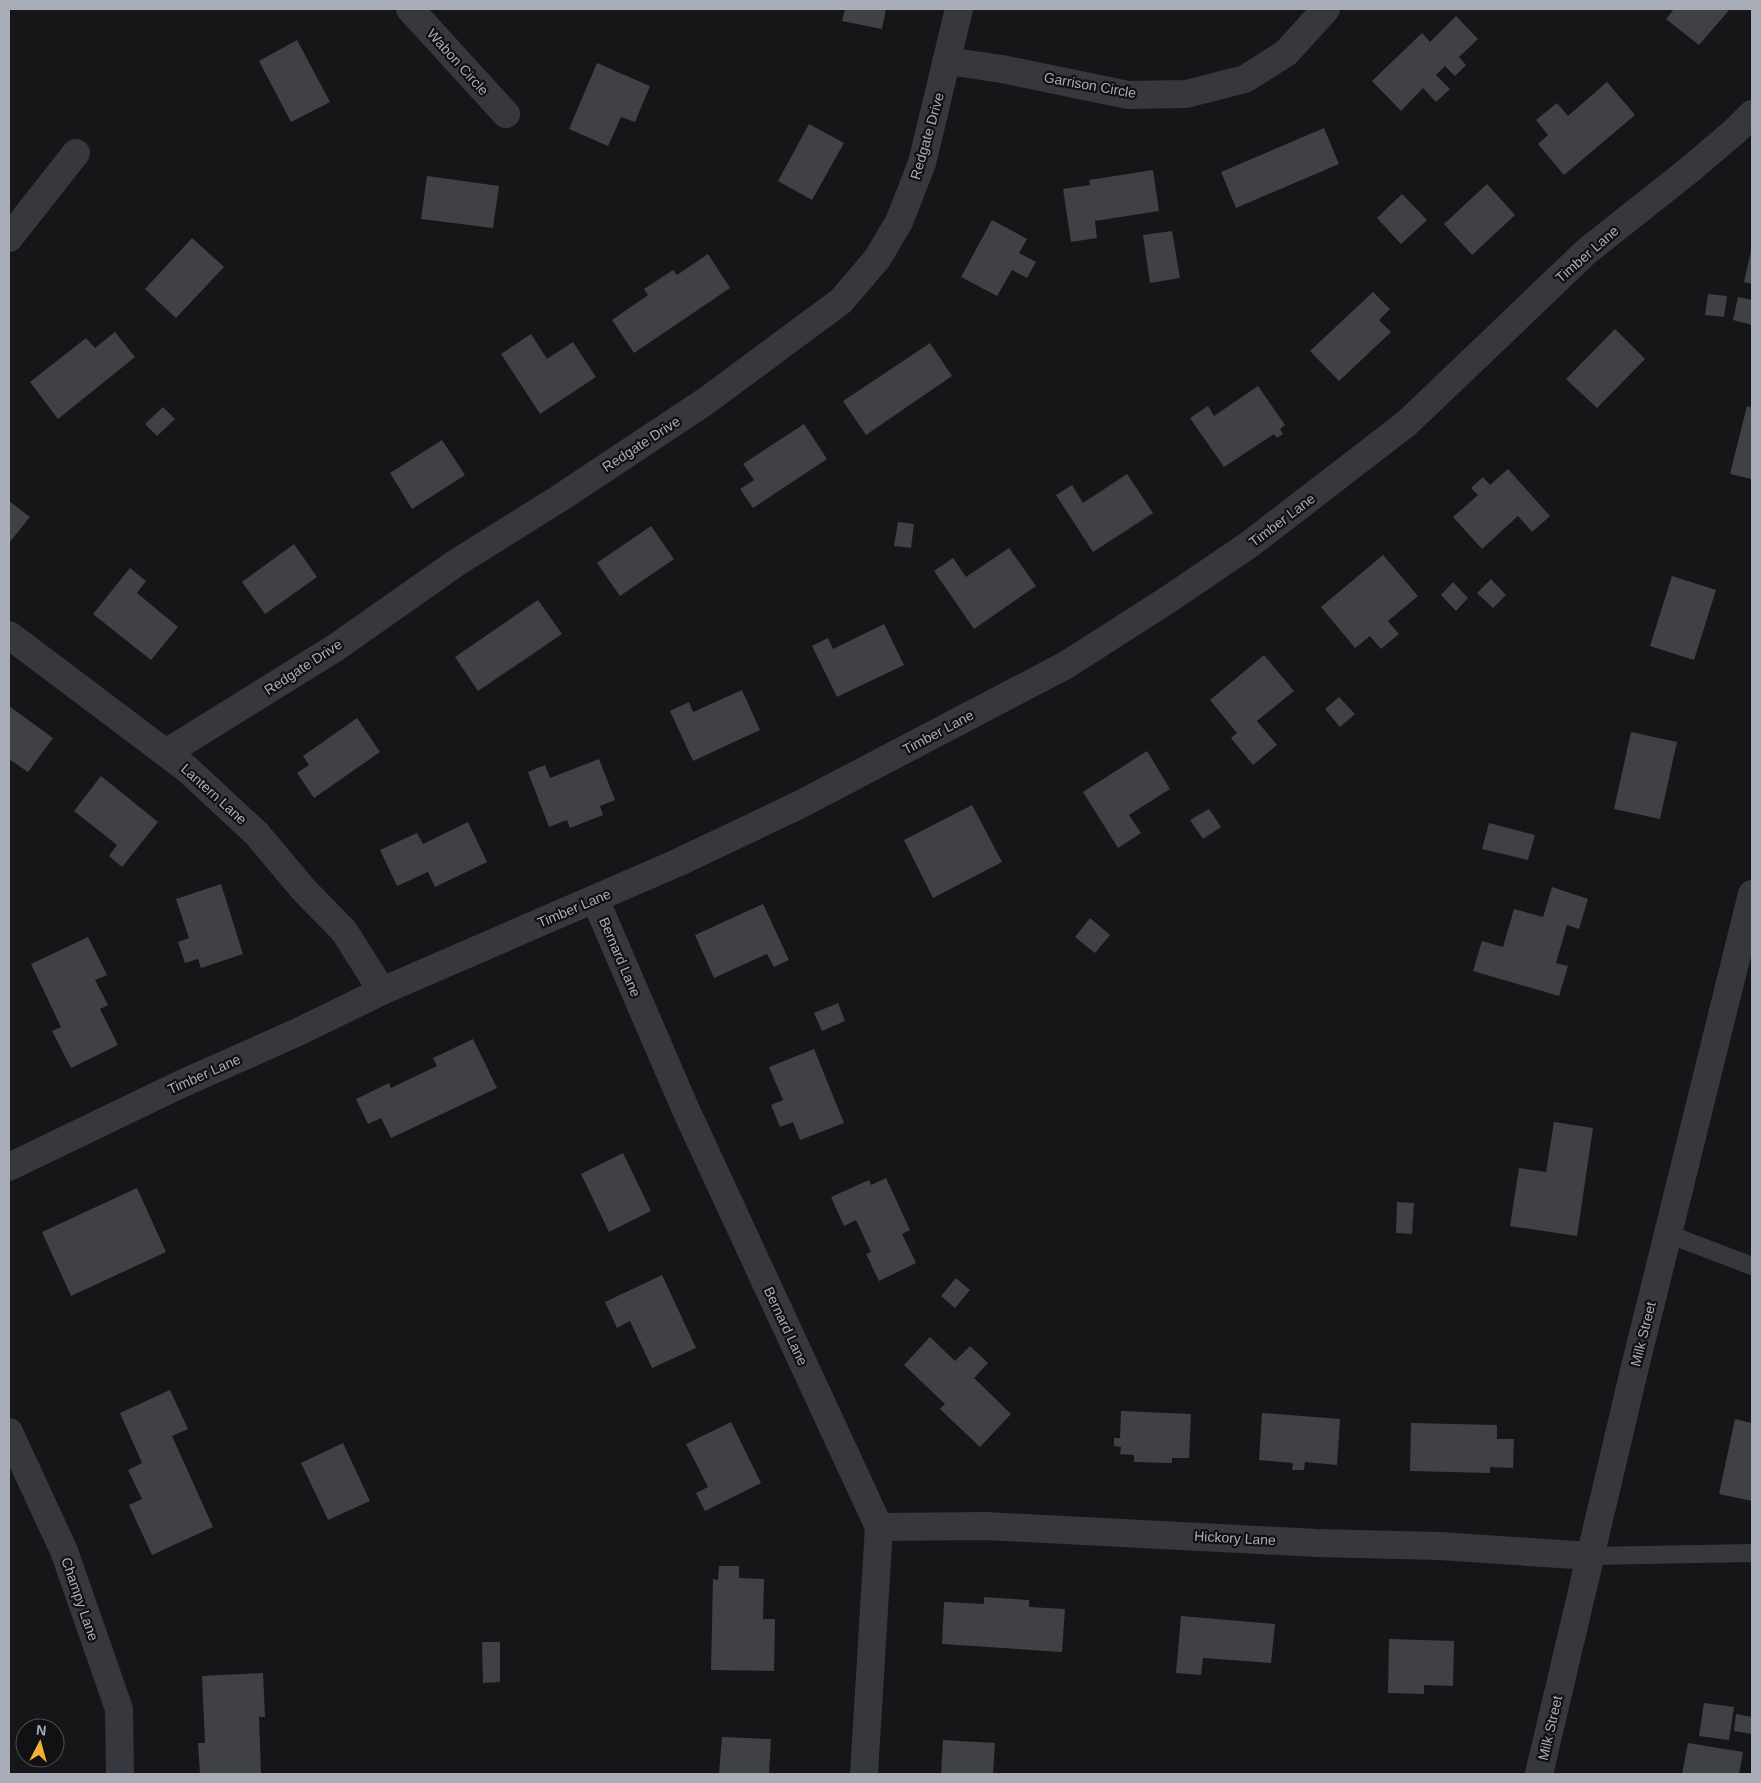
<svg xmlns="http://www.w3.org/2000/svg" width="1761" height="1783" viewBox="0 0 1761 1783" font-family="Arial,sans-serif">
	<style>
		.building { fill: #404145 }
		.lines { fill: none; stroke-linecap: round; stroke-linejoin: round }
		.service { stroke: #37383d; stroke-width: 18 }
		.minor { stroke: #37383d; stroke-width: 28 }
		.tertiary { stroke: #37383d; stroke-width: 28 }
		.labels { text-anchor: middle; stroke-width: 4.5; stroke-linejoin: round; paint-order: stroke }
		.street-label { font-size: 14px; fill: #a8adb8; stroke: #111113 }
	</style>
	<rect width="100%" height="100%" fill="#161618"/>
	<!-- building -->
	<g class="building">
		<polygon points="845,9 886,9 882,29 842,21"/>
		<polygon points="1674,9 1730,9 1699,45 1666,19"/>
		<polygon points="1456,16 1478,39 1459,57 1466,65 1455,76 1445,66 1436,75 1450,89 1436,102 1423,88 1401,111 1372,81 1422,33 1430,42"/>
		<polygon points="297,40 330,102 291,122 259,61"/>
		<polygon points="597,63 650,86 635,122 621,117 608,146 569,129"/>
		<polygon points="1607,82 1635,115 1564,175 1538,144 1548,135 1536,120 1557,103 1568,116"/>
		<polygon points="809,124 844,143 812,200 778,181"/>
		<polygon points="1324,128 1339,164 1236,208 1221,172"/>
		<polygon points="1153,170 1159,211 1095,221 1097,238 1071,242 1063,189 1090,185 1089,180"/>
		<polygon points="427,176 499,186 493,228 421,219"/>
		<polygon points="1487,184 1515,215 1472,255 1444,224"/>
		<polygon points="1402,194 1427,220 1401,244 1377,218"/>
		<polygon points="992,220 1027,239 1019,253 1036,262 1027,278 1012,270 997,296 961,277"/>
		<polygon points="1172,231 1180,278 1150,283 1143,235"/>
		<polygon points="192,238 224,267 176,318 145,289"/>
		<polygon points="1751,251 1752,251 1752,284 1744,282"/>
		<polygon points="708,254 730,288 634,353 612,320 648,295 644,289 673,270 677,275"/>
		<polygon points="1373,292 1390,309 1379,320 1391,332 1339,381 1310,351"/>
		<polygon points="1708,294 1727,296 1724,317 1705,315"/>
		<polygon points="1738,297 1752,300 1752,325 1733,320"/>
		<polygon points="1615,329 1645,359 1597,408 1566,379"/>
		<polygon points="115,332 135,357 58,419 30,382 86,338 95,348"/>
		<polygon points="531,334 547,359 573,342 596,377 540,414 501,354"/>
		<polygon points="930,343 952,376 866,435 843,401"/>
		<polygon points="1258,386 1285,425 1280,429 1283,434 1277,438 1274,434 1224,467 1190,418 1208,406 1214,416"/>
		<polygon points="1747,406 1752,408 1752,479 1730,474"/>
		<polygon points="163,407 175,419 157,436 145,424"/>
		<polygon points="804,424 827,459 753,508 740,489 754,480 743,464"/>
		<polygon points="442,440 465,475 412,509 390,473"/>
		<polygon points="1508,469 1550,516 1532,532 1518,516 1482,549 1453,517 1478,495 1471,488 1483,477 1490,485"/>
		<polygon points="1127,474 1153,513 1093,552 1056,495 1072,485 1083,503"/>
		<polygon points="9,501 30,517 9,543"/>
		<polygon points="898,522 914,524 911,548 894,546"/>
		<polygon points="651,526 674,559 620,596 597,563"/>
		<polygon points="294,544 317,577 265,614 242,582"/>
		<polygon points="1009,548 1036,586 974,629 934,571 953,558 966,577"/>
		<polygon points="1383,555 1418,596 1388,621 1399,634 1381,649 1370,636 1355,648 1321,607"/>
		<polygon points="130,568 146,581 137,593 178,627 151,660 93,614"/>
		<polygon points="1672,576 1716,590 1694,660 1650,646"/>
		<polygon points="1491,579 1506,595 1493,608 1477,593"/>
		<polygon points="1453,582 1468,598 1456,611 1441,595"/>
		<polygon points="538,600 562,634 478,691 455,657"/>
		<polygon points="884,624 904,665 837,697 812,646 828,638 833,649"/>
		<polygon points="1264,655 1294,691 1257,721 1277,745 1253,765 1231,738 1237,733 1210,700"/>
		<polygon points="742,690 760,730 693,761 670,711 689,702 693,712"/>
		<polygon points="1339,697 1355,714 1340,727 1325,709"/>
		<polygon points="9,706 53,738 28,772 9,759"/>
		<polygon points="357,718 380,752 314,798 297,773 309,765 303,756"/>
		<polygon points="1631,732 1677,742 1660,819 1614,809"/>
		<polygon points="1147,751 1170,789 1129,815 1141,833 1118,848 1083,792"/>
		<polygon points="599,759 615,800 600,806 603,815 570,828 567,820 549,827 528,772 545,765 550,778"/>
		<polygon points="101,776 158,822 122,867 109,856 117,845 74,811"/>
		<polygon points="972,805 1002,862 933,898 904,840"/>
		<polygon points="1209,809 1221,827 1203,839 1190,820"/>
		<polygon points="468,822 487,862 435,887 428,872 397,886 380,850 417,833 423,844"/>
		<polygon points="1489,823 1535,835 1528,860 1482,849"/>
		<polygon points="221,884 243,954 201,968 198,959 185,963 178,942 189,938 176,899"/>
		<polygon points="1552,887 1588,899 1579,929 1567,925 1556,963 1568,966 1559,996 1473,971 1482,941 1503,947 1514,909 1543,917"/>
		<polygon points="763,904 789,960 774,967 767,954 714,978 695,935"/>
		<polygon points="1090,918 1110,935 1095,953 1075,937"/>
		<polygon points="88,937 107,975 95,980 108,1005 100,1009 118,1045 71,1068 52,1031 61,1027 31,964"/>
		<polygon points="838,1003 845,1021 822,1031 814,1013"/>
		<polygon points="473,1039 497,1088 391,1138 381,1118 368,1124 356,1099 389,1083 391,1088 437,1066 433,1058"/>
		<polygon points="814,1049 844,1123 800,1140 793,1122 780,1127 771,1105 783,1100 769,1067"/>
		<polygon points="1554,1122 1593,1128 1577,1236 1510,1226 1519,1168 1546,1172"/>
		<polygon points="623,1153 651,1211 609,1232 581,1174"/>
		<polygon points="886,1178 910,1230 902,1234 916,1263 879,1281 866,1254 871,1252 856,1220 844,1226 831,1197 869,1180 871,1185"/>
		<polygon points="137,1188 166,1252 71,1296 42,1232"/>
		<polygon points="1397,1202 1414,1203 1412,1234 1396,1233"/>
		<polygon points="662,1275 696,1348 652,1368 630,1321 617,1328 605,1302"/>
		<polygon points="956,1278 970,1290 955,1308 941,1296"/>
		<polygon points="930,1337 955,1361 970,1346 988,1363 974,1378 1011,1414 980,1447 940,1409 945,1404 904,1365"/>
		<polygon points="170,1390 188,1429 172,1436 213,1527 152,1555 129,1505 142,1499 128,1470 142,1463 120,1413"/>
		<polygon points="1121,1411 1191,1414 1189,1458 1172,1458 1172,1463 1134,1462 1134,1455 1120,1454 1121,1447 1114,1446 1114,1438 1120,1438"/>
		<polygon points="1262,1413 1340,1419 1337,1465 1305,1462 1304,1470 1292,1470 1293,1463 1259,1460"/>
		<polygon points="1735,1419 1752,1423 1752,1501 1719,1494"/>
		<polygon points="731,1422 761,1483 705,1511 696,1493 708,1487 686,1444"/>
		<polygon points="1411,1423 1497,1425 1497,1439 1514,1439 1513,1468 1490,1467 1490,1473 1410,1471"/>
		<polygon points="343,1443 370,1501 328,1520 301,1463"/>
		<polygon points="719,1566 739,1566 739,1578 764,1579 763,1619 775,1619 774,1671 711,1670 713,1579 718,1580"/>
		<polygon points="984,1597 1029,1600 1029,1607 1065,1609 1062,1652 942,1644 944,1602 984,1604"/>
		<polygon points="1181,1616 1275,1624 1271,1663 1203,1658 1201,1675 1176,1673"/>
		<polygon points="1389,1639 1454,1641 1453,1686 1424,1685 1424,1694 1388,1693"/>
		<polygon points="482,1642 500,1642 500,1682 483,1683"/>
		<polygon points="263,1673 265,1717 259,1717 261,1774 200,1774 198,1743 205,1743 202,1676"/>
		<polygon points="1704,1703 1734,1707 1729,1740 1699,1736"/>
		<polygon points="1736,1714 1752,1717 1752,1734 1734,1731"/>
		<polygon points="722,1737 771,1739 769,1774 719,1774"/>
		<polygon points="943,1740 995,1743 993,1774 941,1774"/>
		<polygon points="1688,1743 1743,1752 1739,1774 1682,1774"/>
	</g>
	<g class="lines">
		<!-- service -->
		<g class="service">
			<polyline points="1668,1234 1752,1266"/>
			<polyline points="1590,1556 1752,1553"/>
		</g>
		<!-- minor -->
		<g class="minor">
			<polyline points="410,9 506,114"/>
			<polyline points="947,61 1002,69 1128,95 1186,94 1245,79 1286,53 1326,9"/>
			<polyline points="9,238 76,153"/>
			<polyline points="9,635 187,769 257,834 303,889 344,931 382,991"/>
			<polyline points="166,753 335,648 456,563 560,498 706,401 841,301 877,259 899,222 922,163 959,9"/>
			<polyline points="595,899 685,1108 879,1527 864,1774"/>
			<polyline points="9,1167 179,1085 298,1032 382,991 677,863 799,805 1066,665 1169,599 1250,544 1407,423 1587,251 1688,171 1734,132 1752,114"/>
			<polyline points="9,1432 64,1551 119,1709 120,1774"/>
			<polyline points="879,1527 986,1526 1317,1543 1440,1546 1590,1556"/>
		</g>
		<!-- tertiary -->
		<polyline class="tertiary" points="1539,1774 1634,1371 1752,894"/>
	</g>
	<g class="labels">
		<!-- street labels -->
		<g class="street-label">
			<text transform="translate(458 62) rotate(48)" y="5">Wabon Circle</text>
			<text transform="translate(1090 85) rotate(10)" y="5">Garrison Circle</text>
			<text transform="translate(927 136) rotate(-74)" y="5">Redgate Drive</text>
			<text transform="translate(1587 254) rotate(-41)" y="5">Timber Lane</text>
			<text transform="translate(641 444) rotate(-33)" y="5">Redgate Drive</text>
			<text transform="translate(1282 520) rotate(-37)" y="5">Timber Lane</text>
			<text transform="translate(303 667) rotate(-33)" y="5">Redgate Drive</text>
			<text transform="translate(938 732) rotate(-28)" y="5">Timber Lane</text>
			<text transform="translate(214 794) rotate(42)" y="5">Lantern Lane</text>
			<text transform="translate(574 908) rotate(-23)" y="5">Timber Lane</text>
			<text transform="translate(620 957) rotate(67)" y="5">Bernard Lane</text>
			<text transform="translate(204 1074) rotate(-24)" y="5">Timber Lane</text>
			<text transform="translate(786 1326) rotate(65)" y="5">Bernard Lane</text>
			<text transform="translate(1643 1334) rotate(-76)" y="5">Milk Street</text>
			<text transform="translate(1235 1538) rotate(3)" y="5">Hickory Lane</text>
			<text transform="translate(80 1599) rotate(71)" y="5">Champy Lane</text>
			<text transform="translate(1550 1728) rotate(-77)" y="5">Milk Street</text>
		</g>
	</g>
	<!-- border -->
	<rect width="1761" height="1783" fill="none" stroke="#a8adb8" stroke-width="20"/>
	<!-- north arrow -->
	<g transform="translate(40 1743) rotate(6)"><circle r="24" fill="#111113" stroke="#4d4f55"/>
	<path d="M0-4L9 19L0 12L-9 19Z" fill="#f2b134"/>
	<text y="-8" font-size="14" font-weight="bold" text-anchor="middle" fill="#a8adb8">N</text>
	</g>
</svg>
